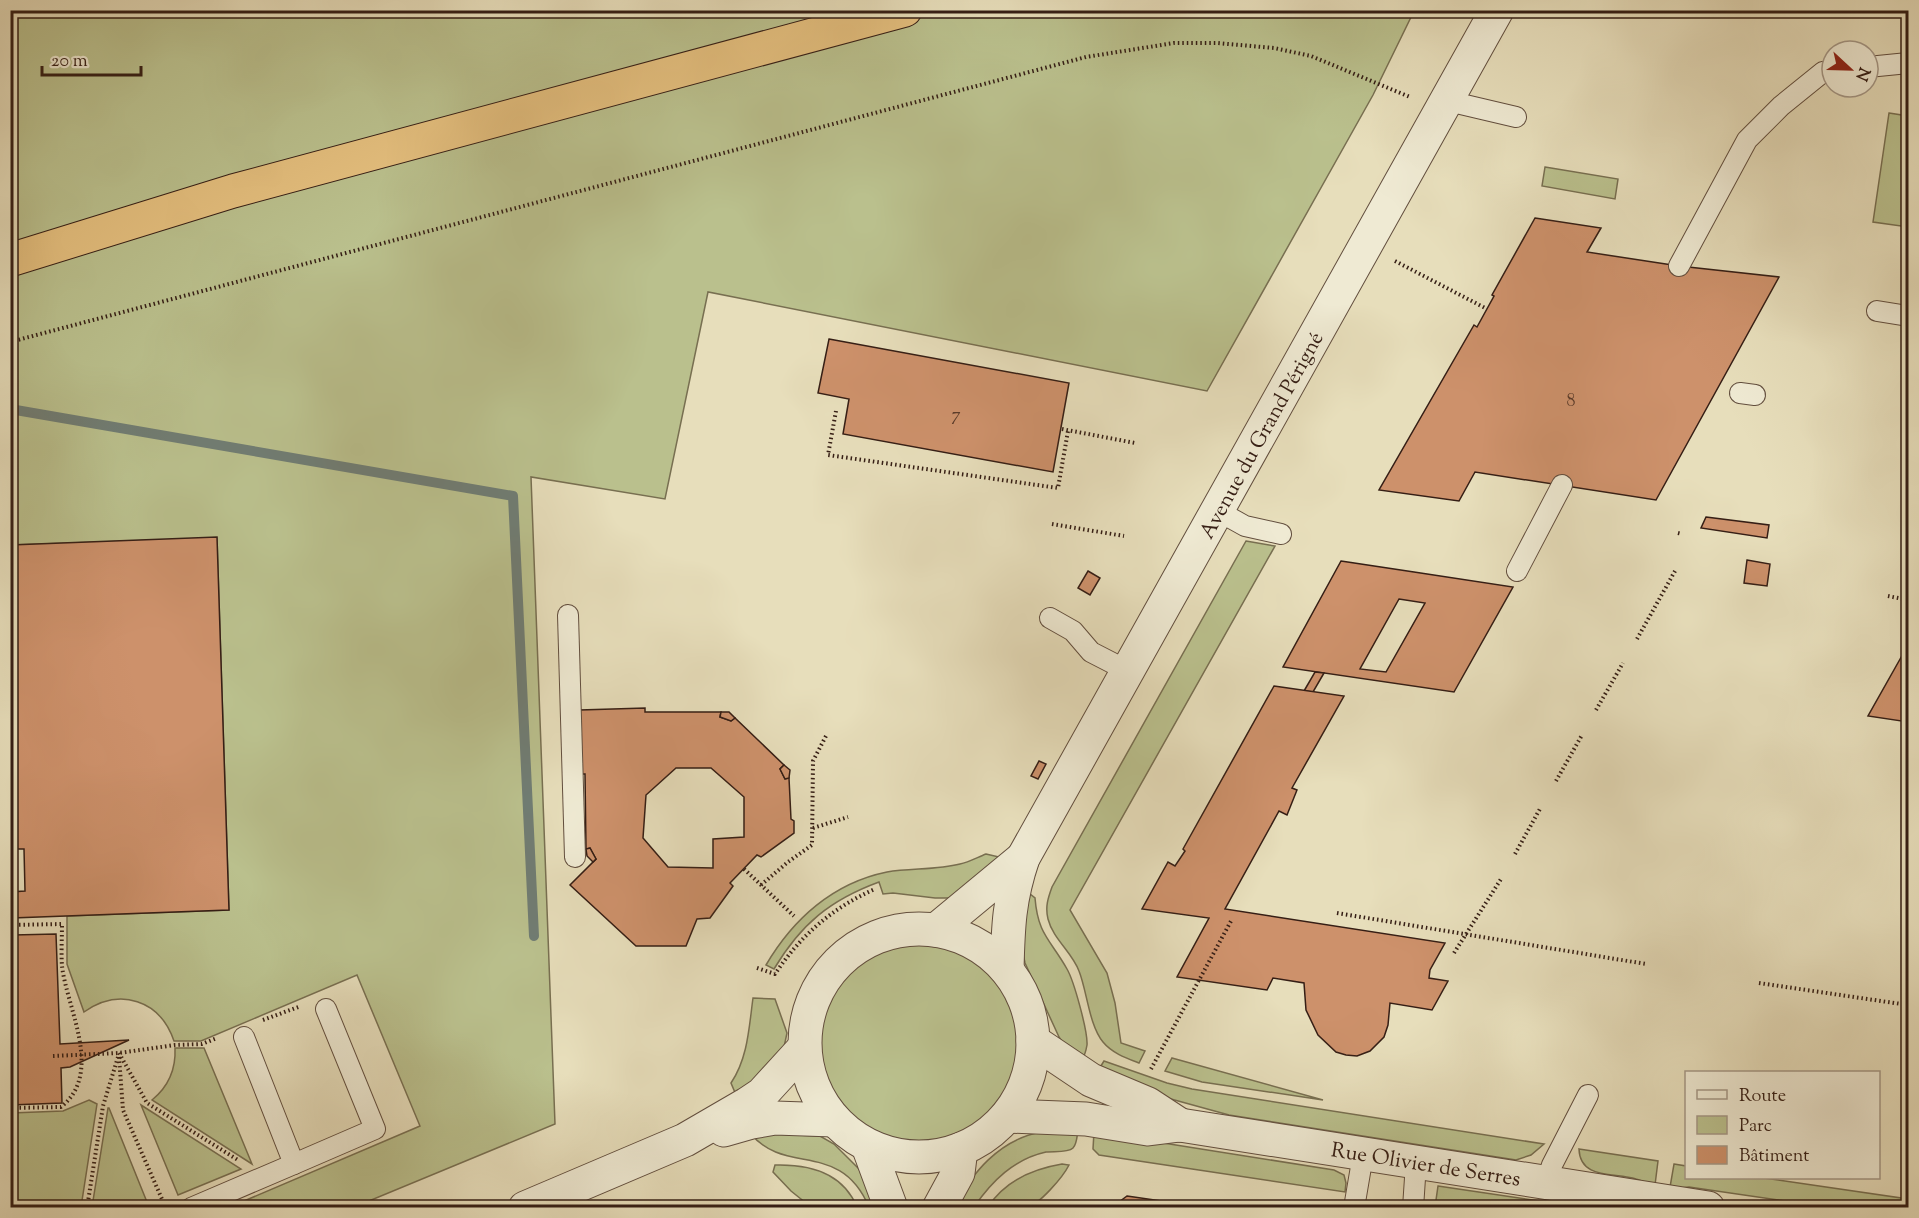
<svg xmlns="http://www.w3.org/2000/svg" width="1919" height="1218" viewBox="0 0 1919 1218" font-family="'Sorts Mill Goudy',serif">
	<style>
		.green { fill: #bac08d; stroke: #786f51; stroke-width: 1.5 }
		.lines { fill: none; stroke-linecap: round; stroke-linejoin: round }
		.stream { stroke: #707d74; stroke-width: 10 }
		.building { fill: #cd916b; stroke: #351e15; stroke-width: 1.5; fill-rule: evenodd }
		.service-casing { stroke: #624e3e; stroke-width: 22 }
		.minor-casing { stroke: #624e3e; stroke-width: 35 }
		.tertiary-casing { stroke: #624e3e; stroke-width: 35 }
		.trunk-casing { stroke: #351e15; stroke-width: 35 }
		.path { stroke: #351e15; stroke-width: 4; stroke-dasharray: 1.5 3; stroke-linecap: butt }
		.service { stroke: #efead3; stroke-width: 20 }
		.minor { stroke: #efead3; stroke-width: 33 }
		.tertiary { stroke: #efead3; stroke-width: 33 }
		.trunk { stroke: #e4bf7e; stroke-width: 33 }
		.labels { text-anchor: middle; stroke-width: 5; stroke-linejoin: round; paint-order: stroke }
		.number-label { font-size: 18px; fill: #5b3b2a }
		.street-label { font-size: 21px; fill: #351e15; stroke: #efead3 }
	</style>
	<rect width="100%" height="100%" fill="#e7debb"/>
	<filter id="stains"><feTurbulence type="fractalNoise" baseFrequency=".00333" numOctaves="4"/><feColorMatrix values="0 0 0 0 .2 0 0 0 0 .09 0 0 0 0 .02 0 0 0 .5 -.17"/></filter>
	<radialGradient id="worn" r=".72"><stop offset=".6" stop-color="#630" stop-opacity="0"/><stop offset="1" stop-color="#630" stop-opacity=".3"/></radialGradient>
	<!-- green -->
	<g class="green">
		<path d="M10,11H1414L1373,95L1207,391L708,292L665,499L531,477L555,1124L352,1208L230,1207L420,1126L357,975L201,1041H174C160,1000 120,987 84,1012L67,964V916L229,910L217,538L11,545Z"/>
		<polygon points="1889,113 1908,116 1908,227 1873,222"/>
		<polygon points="1545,167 1618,179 1615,199 1542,186"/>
		<path d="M1246,541L1275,546L1070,910L1107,973L1115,1003L1121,1043L1145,1051L1139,1063C1126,1058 1112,1053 1103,1042C1089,1025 1087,991 1079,971C1072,952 1053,939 1048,919C1045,907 1048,898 1052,887Z"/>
		<path d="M986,854L999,857L995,867L953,898H935L893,893L883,894L879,882C830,900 801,924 774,969L766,965C793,919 833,883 887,872C911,868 937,870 960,864C969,862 978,857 986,854Z"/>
		<path d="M1025,890L1035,898C1038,935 1050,939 1067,969C1074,981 1088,1032 1087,1045C1086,1051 1084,1057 1081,1062L1067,1049L1059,1037L1025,963L1021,943Z"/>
		<circle cx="919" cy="1043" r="98"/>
		<path d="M753,998L775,999L787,1033L784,1047L739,1102L731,1083C748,1058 749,1027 753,998Z"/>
		<path d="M175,1048H204L252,1164L152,1100C168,1087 176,1069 175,1048Z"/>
		<polygon points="1172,1058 1323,1100 1202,1082 1165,1071"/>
		<polygon points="1104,1061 1167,1083 1192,1089 1544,1144 1531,1155 1516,1160 1229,1115 1171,1099 1099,1069"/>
		<polygon points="89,1100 97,1104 81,1207 11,1207 11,1113 63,1111"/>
		<polygon points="141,1105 241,1169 178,1195"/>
		<polygon points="108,1108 109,1108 149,1207 92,1207"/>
		<path d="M1078,1130C1077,1136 1077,1144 1073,1148C1068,1153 1054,1151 1046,1152C1014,1159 992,1181 974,1207L952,1208C973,1173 998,1140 1041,1132C1053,1130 1066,1131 1078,1130Z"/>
		<polygon points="1094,1132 1334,1170 1344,1175 1346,1183 1345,1192 1099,1155 1093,1149"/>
		<path d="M750,1133L820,1136L834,1144L859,1169L868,1183L877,1207H869C840,1139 786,1177 750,1133Z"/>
		<path d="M1579,1149L1658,1161L1655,1185C1647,1184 1643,1181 1636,1179C1615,1172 1580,1180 1579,1149Z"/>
		<path d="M1062,1164L1069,1165C1063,1177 1039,1205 1026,1208C1014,1209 1000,1208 988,1207C1005,1181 1032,1169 1062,1164Z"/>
		<polygon points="1674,1164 1686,1166 1686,1178 1764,1178 1908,1199 1908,1207 1827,1207 1689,1187 1680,1188 1670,1187"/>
		<path d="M775,1165C809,1164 843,1173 857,1207H811L791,1191L773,1172Z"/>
		<polygon points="1438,1186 1580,1207 1435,1207"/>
	</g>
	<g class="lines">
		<!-- stream -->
		<polyline class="stream" points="10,409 513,496 534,936"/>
	</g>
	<!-- building -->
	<g class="building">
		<polygon points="1535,218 1601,228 1587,252 1679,266 1779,277 1656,500 1475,472 1459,501 1379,490 1474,325 1477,327 1494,296 1492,295"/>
		<polygon points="829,339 1069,383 1053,472 843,434 849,399 818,393"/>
		<polygon points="1706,517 1769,525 1767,538 1701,528"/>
		<polygon points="217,537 229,910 12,918 13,935 56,934 60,1044 129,1040 70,1067 61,1068 62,1103 10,1105 10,892 25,891 24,849 10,849 10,545"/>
		<polygon points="1747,560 1770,564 1767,586 1744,583"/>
		<path d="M1341,561L1414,572L1513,587L1454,692L1283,667ZM1399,599L1425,603L1386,672L1360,669Z"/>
		<polygon points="1088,571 1100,578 1090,595 1078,588"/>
		<polygon points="1908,645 1908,722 1868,716"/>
		<polygon points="1315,672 1324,673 1313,692 1304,691"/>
		<polygon points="1274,686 1344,696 1292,788 1297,790 1287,815 1279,811 1225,909 1445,943 1430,970 1429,978 1448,981 1432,1010 1390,1003 1388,1025 1384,1037 1370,1051 1357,1056 1346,1055 1336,1052 1318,1035 1306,1010 1304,983 1273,978 1267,990 1177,977 1209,918 1142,909 1168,862 1175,866 1185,851 1183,849"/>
		<path d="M645,708V712H721L720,717L731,721L735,718L784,765L780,769L785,779L789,778L791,819L794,821V833L761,857L757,855L730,883L733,886L710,918L697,919L686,946H636L570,885L596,859L590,848L586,849L585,774H581L580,710ZM676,768H711L744,797V837L713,839V868L668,867L643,838L646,795Z"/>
		<polygon points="721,712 729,712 735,718 731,721 720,717"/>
		<polygon points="1039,761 1046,764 1038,779 1031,776"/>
		<polygon points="784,765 790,770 789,778 785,779 780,769"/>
		<polygon points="590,848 596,859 593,862 587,856 586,849"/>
		<polygon points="1127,1196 1183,1204 1182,1208 1111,1208"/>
	</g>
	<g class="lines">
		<!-- service casing -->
		<g class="service-casing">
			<g id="service">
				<polyline points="1868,67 1908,63"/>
				<polyline points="1448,101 1516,117"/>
				<polyline points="1679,266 1747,140 1781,106 1823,72 1832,71"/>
				<polyline points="1877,311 1908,316"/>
				<polyline points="1740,393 1755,395"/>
				<polyline points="1218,511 1245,526 1281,534"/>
				<polyline points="1517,571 1562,485"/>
				<polyline points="568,615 575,857"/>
				<polyline points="1050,618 1073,631 1091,652 1128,671"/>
				<polyline points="244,1037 294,1164 375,1129 326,1009"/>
				<polyline points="1546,1183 1552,1165 1588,1095"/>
				<polyline points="191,1208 294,1164"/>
				<polyline points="1354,1208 1363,1155"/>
				<polyline points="1413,1208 1416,1163"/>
			</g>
		</g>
		<!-- minor casing -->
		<g class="minor-casing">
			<g id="minor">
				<polyline points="1033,1041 1091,1080 1148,1104 1180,1125"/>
				<polyline points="1007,1116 1086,1119 1148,1129 1180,1125 1708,1208"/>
			</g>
		</g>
		<!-- tertiary casing -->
		<g class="tertiary-casing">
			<g id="tertiary">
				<circle cx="919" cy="1043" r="114"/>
				<polyline points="936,930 1023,858"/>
				<path d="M1007,970C1008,927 1009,899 1023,858L1497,10"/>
				<polyline points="724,1130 752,1122 775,1118 834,1120"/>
				<polyline points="868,1146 891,1208"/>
				<polyline points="525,1208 685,1140 747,1104 762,1094 804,1048"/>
				<polyline points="939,1208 958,1173 961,1149"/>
			</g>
		</g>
		<!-- trunk casing -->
		<g class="trunk-casing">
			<polyline id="trunk" points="10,260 233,191 905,10"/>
		</g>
		<!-- path -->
		<g class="path">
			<polyline points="1395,261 1487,309"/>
			<polyline points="10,342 1086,57 1174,43 1217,43 1274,48 1311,56 1410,97"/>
			<polyline points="836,411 828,455 1058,488 1068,431"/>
			<polyline points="1062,429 1135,443"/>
			<polyline points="1052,524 1124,536"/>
			<polyline points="1678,533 1682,534"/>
			<polyline points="1888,596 1908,600"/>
			<polyline points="1637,639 1675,571"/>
			<polyline points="1596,710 1623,663"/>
			<polyline points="1556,781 1582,735"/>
			<polyline points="813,828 848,817"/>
			<polyline points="1515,854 1541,807"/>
			<polyline points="744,869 794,916"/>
			<polyline points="761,885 788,862 812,845 813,761 827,734"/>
			<polyline points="1337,913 1646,964"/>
			<path d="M10,925L62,924C62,938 61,953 62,966C67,1009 104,1073 61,1107L10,1108"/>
			<polyline points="1454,953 1501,879"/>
			<path d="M757,968L775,974C801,935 832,908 875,889"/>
			<polyline points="1759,983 1908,1005"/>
			<polyline points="263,1020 301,1006"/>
			<polyline points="119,1053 147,1103 238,1160"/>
			<polyline points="53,1056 119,1053 175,1045 202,1044 217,1038"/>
			<polyline points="119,1057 123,1110 165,1206"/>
			<polyline points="1151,1069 1231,921"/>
			<polyline points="87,1208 103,1106 118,1057"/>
		</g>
		<!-- service -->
		<use href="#service" class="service"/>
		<!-- minor -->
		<use href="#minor" class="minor"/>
		<!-- tertiary -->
		<use href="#tertiary" class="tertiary"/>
		<!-- trunk -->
		<use href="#trunk" class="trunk"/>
	</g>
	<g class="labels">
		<!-- number labels -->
		<g class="number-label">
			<text x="1571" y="406">8</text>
			<text x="956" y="420">7</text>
		</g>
		<!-- street labels -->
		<g class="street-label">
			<text transform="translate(1261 435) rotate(-61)" y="7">Avenue du Grand Périgné</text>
			<text transform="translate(1426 1164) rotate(9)" y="7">Rue Olivier de Serres</text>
		</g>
	</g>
	<!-- margin -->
	<rect width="1919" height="1218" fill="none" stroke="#e7debb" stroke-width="36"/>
	<rect x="12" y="12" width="1895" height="1194" fill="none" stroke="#351e15" stroke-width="3"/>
	<rect x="18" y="18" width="1883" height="1182" fill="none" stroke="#351e15" stroke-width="1.5"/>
	<!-- legend -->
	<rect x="1685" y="1071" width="195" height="108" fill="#efead3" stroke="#a59887" stroke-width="1.5"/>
	<rect x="1697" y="1090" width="30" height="9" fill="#efead3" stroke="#a59887" stroke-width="1.5"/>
	<text x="1739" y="1101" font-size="18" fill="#351e15">Route</text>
	<rect x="1697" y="1116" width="30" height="18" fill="#bac08d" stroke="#a59887" stroke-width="1.5"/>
	<text x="1739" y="1131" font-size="18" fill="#351e15">Parc</text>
	<rect x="1697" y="1146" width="30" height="18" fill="#cd916b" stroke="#a59887" stroke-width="1.5"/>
	<text x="1739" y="1161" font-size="18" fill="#351e15">Bâtiment</text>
	<!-- north arrow -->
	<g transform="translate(1850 69) rotate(112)"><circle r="28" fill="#efead3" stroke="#a59887" stroke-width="1.5"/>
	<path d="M0-4.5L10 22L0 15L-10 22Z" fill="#8f2418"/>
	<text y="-9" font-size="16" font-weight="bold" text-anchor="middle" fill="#351e15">N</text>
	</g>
	<!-- scale -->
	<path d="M42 66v9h99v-9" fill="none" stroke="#351e15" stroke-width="3"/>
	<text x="51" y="66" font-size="18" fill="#351e15" stroke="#efead3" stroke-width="4.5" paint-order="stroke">20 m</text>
	<rect width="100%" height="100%" filter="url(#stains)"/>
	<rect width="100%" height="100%" fill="url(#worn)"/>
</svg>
